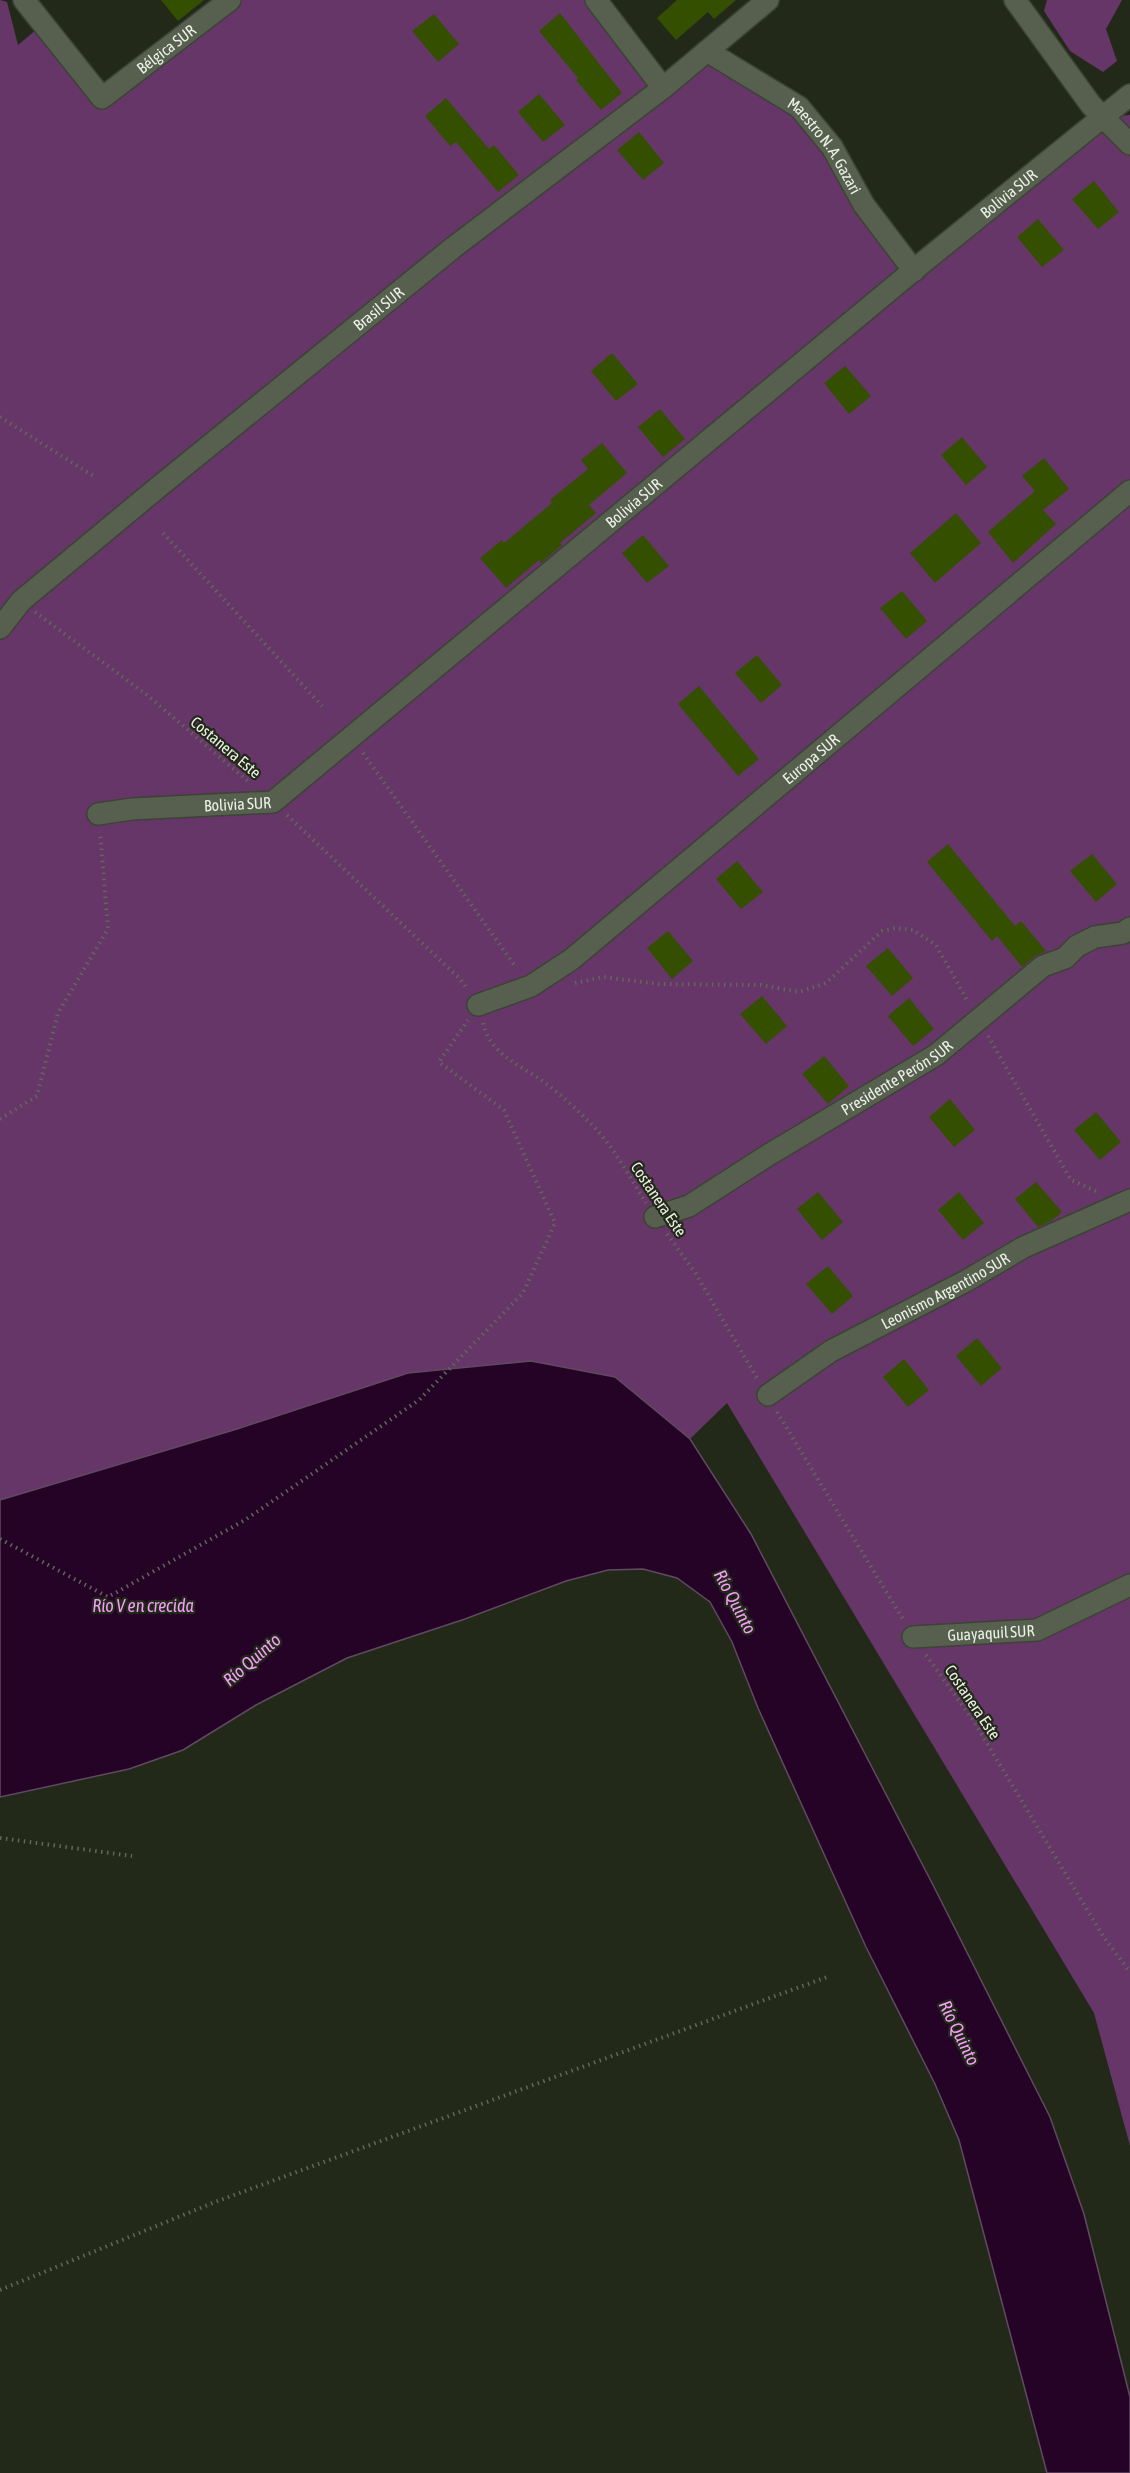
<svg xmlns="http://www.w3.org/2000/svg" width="1130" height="2473" viewBox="0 0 1130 2473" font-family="'Asap Condensed',sans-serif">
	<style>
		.green { fill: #663668 }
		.water { fill: #240326; stroke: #604a60; stroke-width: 1.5 }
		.building { fill: #354f00 }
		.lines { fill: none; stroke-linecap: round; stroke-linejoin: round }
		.minor-casing { stroke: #3c4336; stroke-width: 24 }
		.path { stroke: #616759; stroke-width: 4; stroke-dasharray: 1.5 4.5; stroke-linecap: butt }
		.minor { stroke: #57604e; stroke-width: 21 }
		.labels { text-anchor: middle; stroke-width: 4.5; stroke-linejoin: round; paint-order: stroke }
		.street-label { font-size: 16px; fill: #ebf1e6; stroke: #222919 }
		.water-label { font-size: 18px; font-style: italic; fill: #f79dfc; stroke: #222919 }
	</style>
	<rect width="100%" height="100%" fill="#222919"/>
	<!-- green -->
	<g class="green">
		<polygon points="0,0 7,2 18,45 43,24 102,98 230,0 596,0 663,88 707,51 799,107 912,268 1102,117 1130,115 1130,2146 1094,2013 727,1403 690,1439 615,1377 531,1361 408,1373 237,1429 0,1500"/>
		<polygon points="1047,0 1122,0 1106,29 1117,61 1103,72 1070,51 1044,11"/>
	</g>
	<!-- water -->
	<polygon class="water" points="531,1361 615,1377 690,1439 751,1534 933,1885 1050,2117 1084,2214 1130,2397 1130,2473 1047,2473 959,2140 935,2084 866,1947 758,1708 732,1642 710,1602 677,1578 643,1569 608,1570 566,1581 465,1619 347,1658 256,1705 183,1750 129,1769 0,1797 0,1500 237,1429 408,1373"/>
	<!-- building -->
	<g class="building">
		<polygon points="161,0 204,0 178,21"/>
		<polygon points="677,0 736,0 714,19 708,12 676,40 657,18"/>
		<polygon points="560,13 622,93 601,110 576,80 578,78 539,31"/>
		<polygon points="434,14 459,44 438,62 412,31"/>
		<polygon points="539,94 565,125 543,142 518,112"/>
		<polygon points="446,98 489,149 494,145 519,175 498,192 456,142 450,146 425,116"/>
		<polygon points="639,132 664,163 643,180 617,150"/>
		<polygon points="1094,181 1119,212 1098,229 1072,199"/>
		<polygon points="1038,219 1064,250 1042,267 1017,237"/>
		<polygon points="612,353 638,384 616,401 591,371"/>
		<polygon points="845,366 871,396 849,414 824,383"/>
		<polygon points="660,409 685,439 663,457 638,427"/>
		<polygon points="962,437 987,467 966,485 941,455"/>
		<polygon points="602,443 627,473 589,505 596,513 560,543 562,545 541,563 539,560 506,588 480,558 502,540 504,543 552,503 550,500 588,469 581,460"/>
		<polygon points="1044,458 1069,489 1043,510 1056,524 1013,563 988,532 1035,491 1022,476"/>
		<polygon points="956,513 981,543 935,583 910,553"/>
		<polygon points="643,535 669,566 647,583 622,553"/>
		<polygon points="902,591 927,621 906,639 880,608"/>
		<polygon points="757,655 782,685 761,703 735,673"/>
		<polygon points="699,686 759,759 738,776 678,704"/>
		<polygon points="948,844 1015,926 1021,921 1046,951 1035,956 1022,967 997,936 992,941 927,862"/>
		<polygon points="1092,854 1117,884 1096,902 1070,871"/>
		<polygon points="737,861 763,892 741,909 716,879"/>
		<polygon points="668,931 693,961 672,979 647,948"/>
		<polygon points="888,948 913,978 892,996 866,966"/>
		<polygon points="762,996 787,1026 766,1044 740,1014"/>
		<polygon points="909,998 934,1029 913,1046 888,1016"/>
		<polygon points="824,1056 849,1086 828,1104 802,1074"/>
		<polygon points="950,1099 975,1130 954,1147 929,1117"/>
		<polygon points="1096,1112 1121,1142 1100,1160 1074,1130"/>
		<polygon points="1036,1182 1062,1212 1051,1221 1038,1227 1015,1199"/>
		<polygon points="818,1192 843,1222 822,1240 797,1209"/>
		<polygon points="959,1192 984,1223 963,1240 938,1210"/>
		<polygon points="828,1266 853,1296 832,1314 806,1284"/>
		<polygon points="977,1338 1002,1368 981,1386 956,1356"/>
		<polygon points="904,1359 929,1390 908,1407 883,1377"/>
	</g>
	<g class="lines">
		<!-- minor casing -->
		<g class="minor-casing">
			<g id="minor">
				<path id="s1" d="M24,0L102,98L230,0"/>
				<polyline points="596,0 663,88"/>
				<polyline points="1015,0 1091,105 1130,144"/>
				<path id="s2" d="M707,51L799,107L832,147L864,205L914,271"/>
				<path id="s3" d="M0,628L21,601L156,489L454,247L663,88L768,0"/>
				<path id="s4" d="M98,814L132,809L273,802L926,260L1130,95"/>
				<path id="s5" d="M478,1005L531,986L572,959L1130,491"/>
				<path id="s6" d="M655,1217L689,1206L770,1154L936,1055L1043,966L1065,958L1077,946L1095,937L1123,933L1130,928"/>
				<path id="s7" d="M768,1395L831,1351L966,1281L1024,1247L1130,1200"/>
				<path id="s8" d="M913,1637L1037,1630L1130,1585"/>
			</g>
		</g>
		<!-- path -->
		<g class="path">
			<polyline points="0,417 95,477"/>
			<polyline points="163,533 322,706"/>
			<polyline points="35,612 147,695 250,783"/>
			<polyline points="363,753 515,966"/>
			<polyline points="287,815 460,979 467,989"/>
			<polyline points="575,983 603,977 659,984 761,985 799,992 826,983 882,931 895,928 913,930 936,945 967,1000"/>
			<path d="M483,1023C490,1054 520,1065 544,1082C559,1093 573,1106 586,1119C611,1142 628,1174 646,1203"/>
			<polyline points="988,1036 1071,1180 1098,1192"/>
			<polyline points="0,1119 37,1096 58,1013 108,929 100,832"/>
			<polyline points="667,1234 696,1274 758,1380"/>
			<polyline points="777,1412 904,1621"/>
			<polyline points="0,1539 108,1597 245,1520 419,1400 523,1293 555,1223 504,1110 439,1062 468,1020"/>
			<polyline points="926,1655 973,1720 1103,1936 1130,1972"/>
			<polyline points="0,1838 132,1856"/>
			<polyline points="0,2290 215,2202 827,1977"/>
		</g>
		<!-- minor -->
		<use href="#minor" class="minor"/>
	</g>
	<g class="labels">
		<!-- street labels -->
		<g class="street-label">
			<text dy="6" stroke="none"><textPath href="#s1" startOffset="206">Bélgica SUR</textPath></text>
			<text dy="6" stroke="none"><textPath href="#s2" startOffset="154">Maestro N. A. Gazari</textPath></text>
			<text dy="6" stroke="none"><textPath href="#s4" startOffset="1130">Bolivia SUR</textPath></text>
			<text dy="6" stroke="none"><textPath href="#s3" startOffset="496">Brasil SUR</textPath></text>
			<text dy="6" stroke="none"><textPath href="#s4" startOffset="644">Bolivia SUR</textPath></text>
			<text transform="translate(226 747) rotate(40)" y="6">Costanera Este</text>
			<text dy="6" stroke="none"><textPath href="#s5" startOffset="417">Europa SUR</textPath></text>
			<text dy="6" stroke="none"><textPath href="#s4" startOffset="140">Bolivia SUR</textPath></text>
			<text dy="6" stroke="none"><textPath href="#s6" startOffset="280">Presidente Perón SUR</textPath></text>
			<text transform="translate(659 1199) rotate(56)" y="6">Costanera Este</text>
			<text dy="6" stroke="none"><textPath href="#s7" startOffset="206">Leonismo Argentino SUR</textPath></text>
			<text dy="6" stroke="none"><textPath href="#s8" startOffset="78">Guayaquil SUR</textPath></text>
			<text transform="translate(973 1702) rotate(56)" y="6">Costanera Este</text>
		</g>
		<!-- water labels -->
		<g class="water-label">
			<text transform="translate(735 1602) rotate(62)" y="6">Río Quinto</text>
			<text x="143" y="1612">Río V en crecida</text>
			<text transform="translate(252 1660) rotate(-41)" y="6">Río Quinto</text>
			<text transform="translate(959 2033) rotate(64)" y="6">Río Quinto</text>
		</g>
	</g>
</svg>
